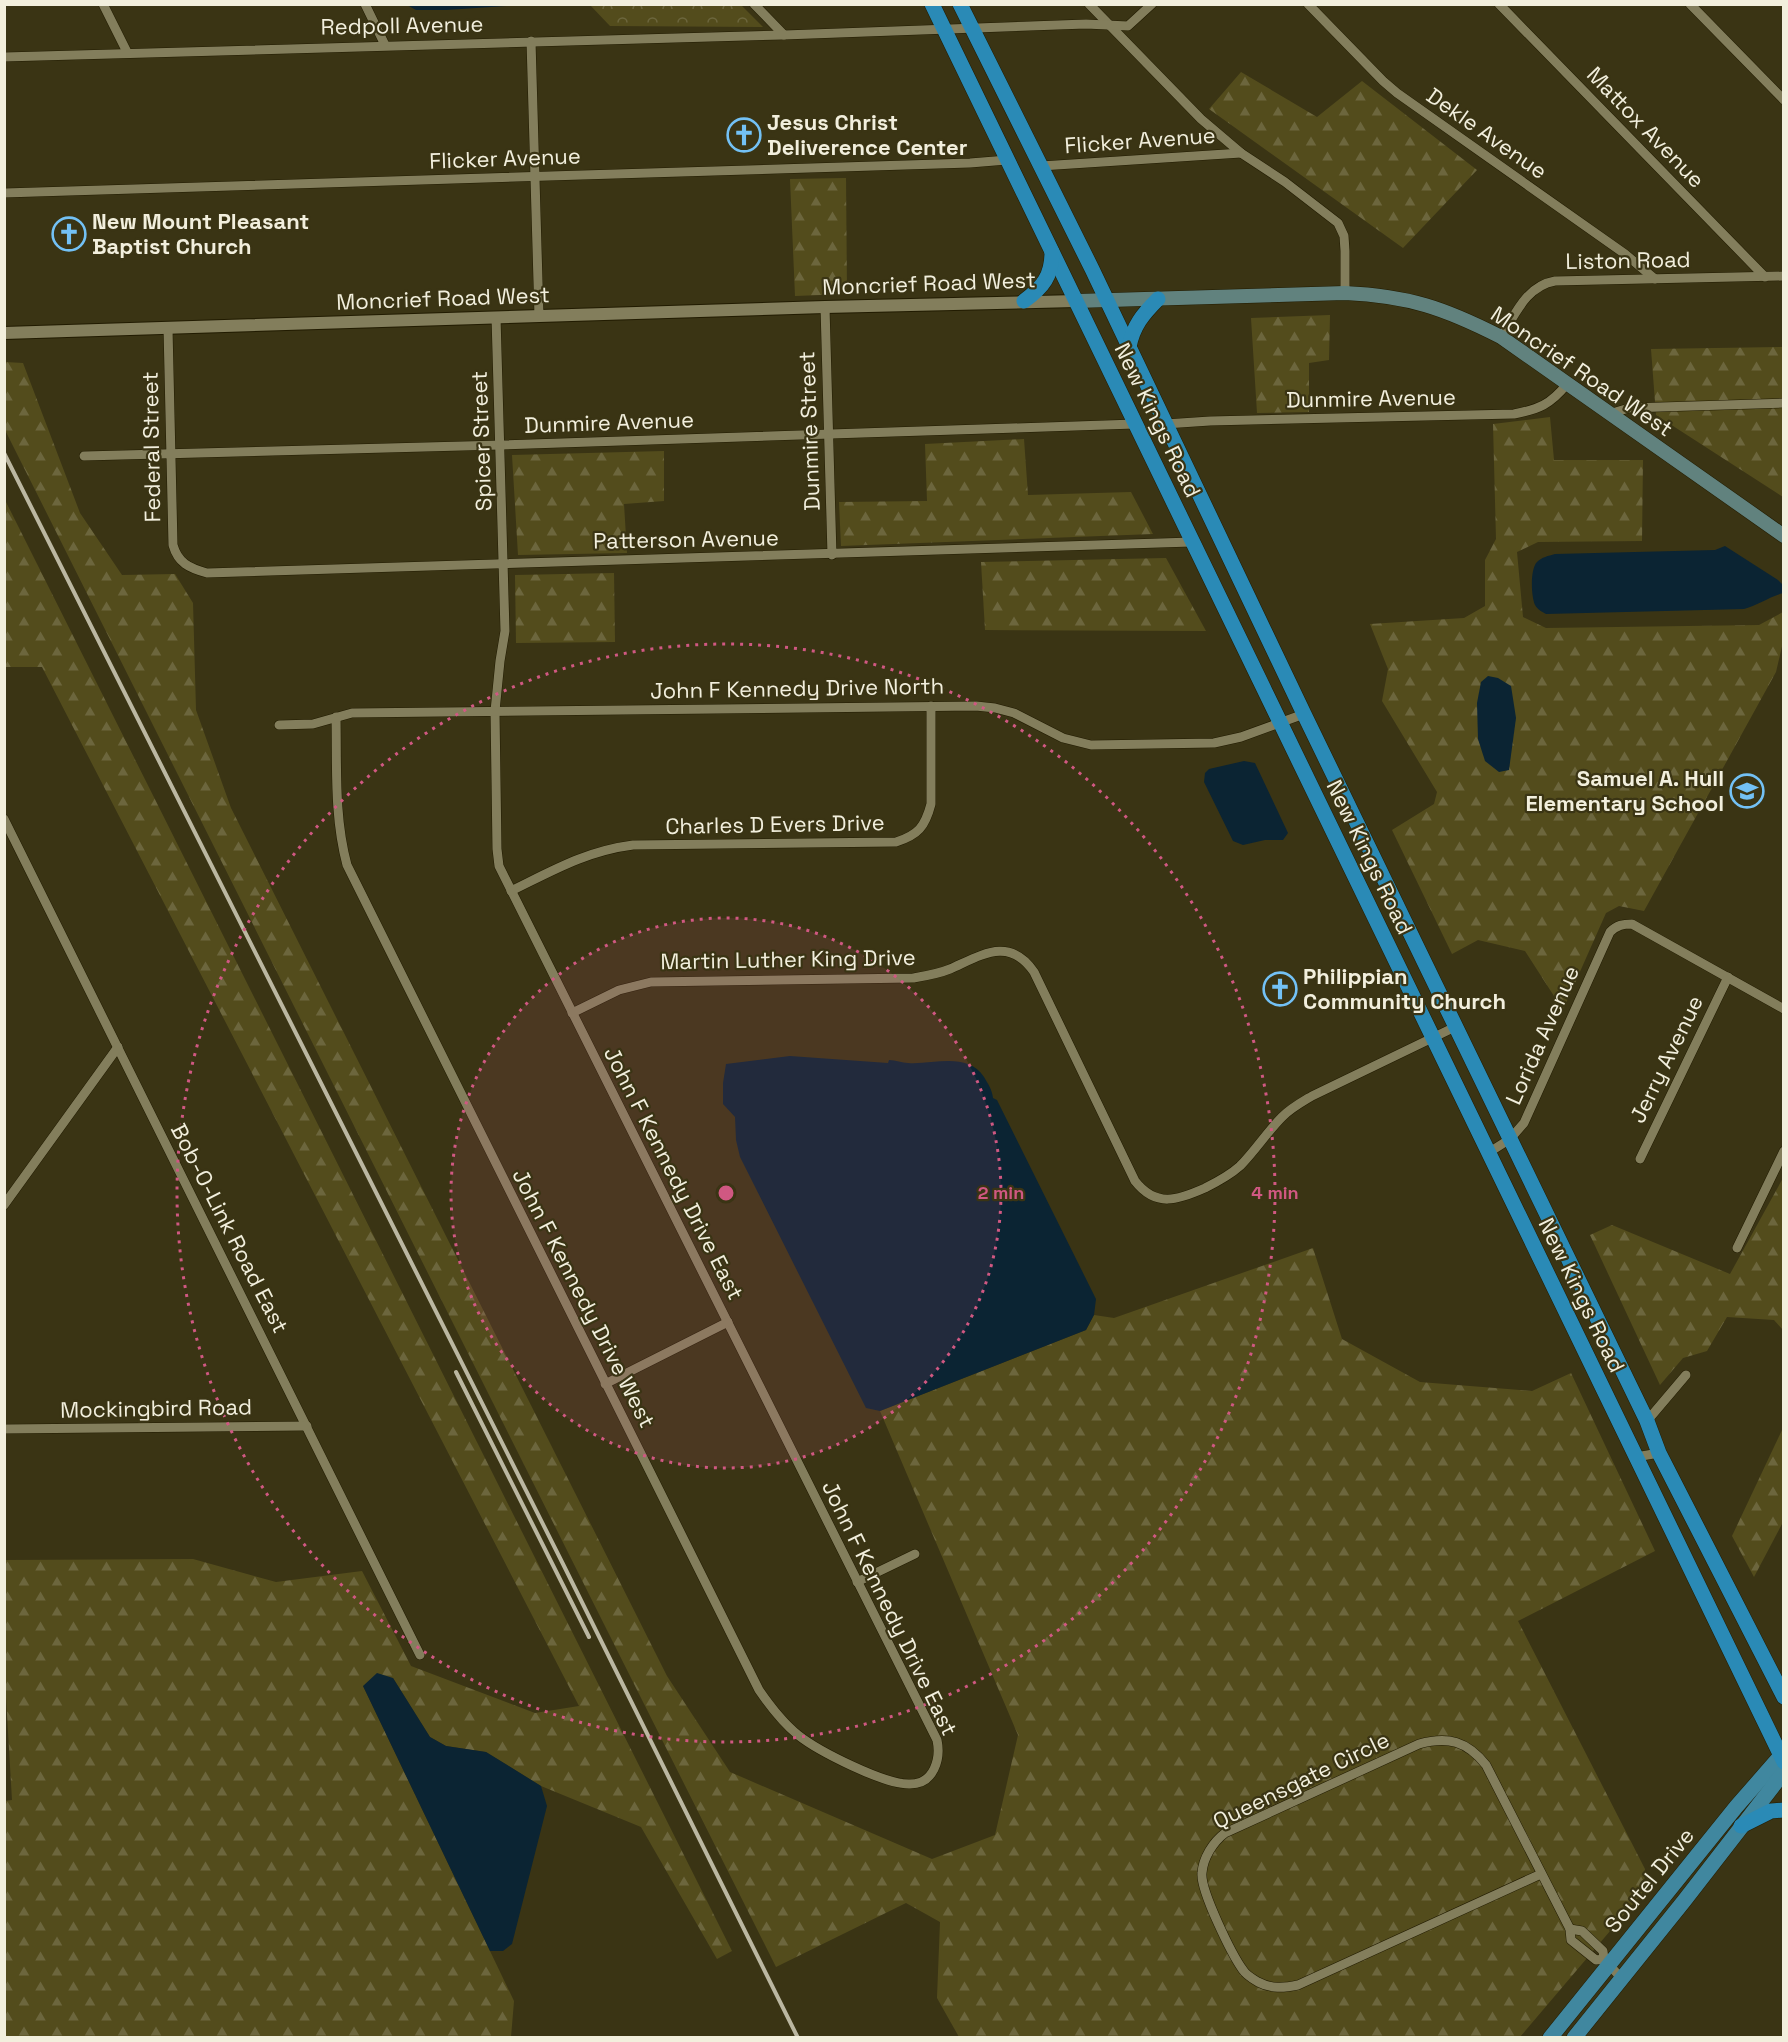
<svg xmlns="http://www.w3.org/2000/svg" width="1788" height="2042" viewBox="0 0 1788 2042" font-family="'Space Grotesk',sans-serif">
	<style>
		.forest { fill: url(#forest-firs) }
		.park { fill: url(#park-crowns) }
		.water { fill: #0b2433 }
		.lines { fill: none; stroke-linecap: round; stroke-linejoin: round }
		.minor-casing { stroke: #211b00; stroke-width: 10 }
		.tertiary-casing { stroke: #211b00; stroke-width: 14 }
		.secondary-casing { stroke: #211b00; stroke-width: 15 }
		.primary-casing { stroke: #211b00; stroke-width: 16 }
		.trunk-casing { stroke: #211b00; stroke-width: 16 }
		.minor { stroke: #837e5c; stroke-width: 9 }
		.tertiary { stroke: #837e5c; stroke-width: 12 }
		.secondary { stroke: #61827e; stroke-width: 14 }
		.primary { stroke: #40879f; stroke-width: 15 }
		.trunk { stroke: #2a8ab6; stroke-width: 15 }
		.rail { stroke: #bbb7a1; stroke-width: 4 }
		.ring { fill: none; stroke: #d05882; stroke-width: 3; stroke-dasharray: 3 6 }
		.labels { text-anchor: middle; stroke-width: 4.5; stroke-linejoin: round; paint-order: stroke }
		.street-label { font-size: 22px; fill: #f2efdd; stroke: #3a3414 }
		.poi-label { font-size: 22px; font-weight: bold; fill: #f2efdd; stroke: #3a3414; text-anchor: start }
		.centre { fill: #d05882; stroke: #3a3414; stroke-width: 3 }
		.ring-label { font-size: 18px; text-anchor: middle; font-weight: bold; fill: #d05882; stroke: #3a3414; stroke-width: 4.5; stroke-linejoin: round; paint-order: stroke }
	</style>
	<defs>
		<pattern id="forest-firs" width="22" height="20" patternUnits="userSpaceOnUse" patternTransform="scale(1.5)"><rect width="22" height="20" fill="#534c1c"/><path d="M5 1l3.5 6h-7zM16 11l3.5 6h-7z" fill="#6c663d"/></pattern>
		<pattern id="park-crowns" width="20" height="18" patternUnits="userSpaceOnUse" patternTransform="scale(1.5)"><rect width="20" height="18" fill="#534c1c"/><path d="M2 6a3 3 0 1 1 6 0M12 15a3 3 0 1 1 6 0" fill="none" stroke="#6c663d"/></pattern>
	</defs>
	<rect width="100%" height="100%" fill="#3a3414"/>
	<!-- forest -->
	<g class="forest">
		<polygon points="1241,72 1317,117 1362,81 1477,170 1403,248 1209,109"/>
		<polygon points="846,178 847,294 795,296 790,179"/>
		<polygon points="1330,315 1329,360 1309,363 1309,412 1257,413 1251,318"/>
		<polygon points="1783,347 1783,497 1656,415 1651,349"/>
		<polygon points="5,362 23,363 80,513 122,575 175,574 193,603 196,710 231,808 667,1676 730,1772 932,1859 995,1835 1018,1735 880,1411 1086,1330 1094,1315 1114,1318 1313,1248 1342,1339 1420,1382 1532,1391 1571,1373 1655,1551 1518,1621 1645,1869 1644,1891 1520,2037 959,2037 937,1998 940,1922 906,1903 776,1967 5,430"/>
		<polygon points="1550,417 1554,460 1643,460 1642,541 1538,542 1517,552 1523,617 1546,628 1759,625 1783,612 1783,642 1776,672 1644,911 1619,906 1606,913 1563,1010 1525,951 1478,940 1452,954 1392,830 1434,804 1437,792 1382,701 1388,669 1370,624 1464,618 1485,606 1485,560 1496,539 1493,424"/>
		<polygon points="1024,439 1028,495 1131,492 1153,534 841,546 839,502 927,501 925,444"/>
		<polygon points="664,451 664,501 624,504 627,553 518,555 512,455"/>
		<polygon points="5,500 732,1951 717,1959 641,1827 541,1786 486,1752 446,1746 430,1737 393,1678 363,1686 514,2001 511,2037 5,2037 4,1801 12,1800 5,1680 5,1560 193,1559 276,1582 362,1571 411,1666 535,1713 579,1706 42,667 5,667"/>
		<polygon points="1166,558 1206,631 985,630 981,562"/>
		<polygon points="614,573 615,642 516,643 515,575"/>
		<polygon points="1783,1178 1783,1330 1774,1320 1727,1317 1707,1351 1683,1358 1660,1385 1590,1235 1612,1225 1730,1274"/>
		<polygon points="1783,1428 1783,1522 1754,1577 1732,1536"/>
	</g>
	<!-- park -->
	<polygon class="park" points="590,5 741,5 763,27 610,26"/>
	<!-- water -->
	<g class="water">
		<polygon points="407,5 522,5 446,10 416,10"/>
		<path d="M1725,546L1778,580L1783,585V593C1769,597 1758,605 1744,609L1546,614C1541,611 1538,610 1535,605C1531,596 1530,569 1537,562C1542,557 1548,556 1555,554L1715,550Z"/>
		<polygon points="1488,676 1498,678 1511,686 1516,718 1509,770 1499,772 1485,761 1478,739 1477,703 1481,682"/>
		<polygon points="1244,761 1255,763 1288,833 1283,840 1265,840 1243,845 1233,841 1204,782 1205,773 1209,769"/>
		<path d="M790,1056L888,1063L889,1060C896,1060 902,1063 908,1063C933,1065 967,1051 984,1077C988,1084 992,1089 993,1098L997,1100L1096,1299L1094,1315L1086,1330L880,1411L866,1408L740,1157L736,1140L735,1117L723,1104V1083L726,1064Z"/>
		<polygon points="377,1673 393,1678 430,1737 446,1746 486,1752 541,1786 547,1806 512,1944 503,1951 490,1951 363,1686"/>
	</g>
	<g class="lines">
		<!-- minor casing -->
		<g class="minor-casing">
			<g id="minor">
				<polyline points="103,4 127,52"/>
				<polyline points="365,4 385,45"/>
				<polyline points="754,4 784,35"/>
				<polyline points="1089,4 1201,119 1241,153 1285,182 1338,223 1344,236 1345,251 1345,293"/>
				<polyline points="1308,4 1383,81 1397,93 1625,254 1655,279"/>
				<polyline points="1499,4 1765,277"/>
				<polyline points="1690,4 1784,100"/>
				<polyline points="531,41 539,316"/>
				<polyline points="4,57 784,35 1086,24 1128,26 1152,4"/>
				<polyline points="1041,166 1241,153"/>
				<polyline points="4,193 970,163 1007,160"/>
				<polyline points="825,307 832,555"/>
				<path d="M168,328L173,545C178,563 189,568 207,573L1192,542"/>
				<path d="M1501,337C1515,315 1526,286 1555,281L1784,276"/>
				<polyline points="1609,414 1629,408 1784,403"/>
				<path d="M1165,424L1210,421L1514,414C1539,409 1550,405 1567,384"/>
				<polyline points="84,456 501,445 1135,424"/>
				<path d="M336,717C337,767 334,817 347,865L759,1690C770,1706 782,1722 798,1735C818,1751 885,1785 910,1784C934,1784 941,1759 937,1740L499,866L497,849L495,711L500,661L505,631L496,317"/>
				<polyline points="279,725 313,724 352,713 976,706 995,708 1014,713 1063,738 1091,745 1214,743 1241,737 1304,714"/>
				<polyline points="4,819 420,1655"/>
				<path d="M511,891C552,871 586,851 633,845L896,842C918,835 925,827 931,804V706"/>
				<path d="M572,1013L619,990L651,982L913,978C925,976 938,974 950,969C982,955 1009,936 1034,972L1135,1181C1156,1208 1178,1200 1205,1188C1217,1182 1230,1175 1240,1166C1255,1151 1267,1132 1282,1117C1291,1108 1302,1102 1312,1096L1455,1027"/>
				<path d="M1488,1153L1510,1139L1524,1123L1610,932C1617,925 1623,924 1632,924L1784,1009"/>
				<polyline points="1640,1159 1728,977"/>
				<polyline points="4,1205 118,1047"/>
				<polyline points="1737,1248 1784,1151"/>
				<polyline points="605,1384 728,1322"/>
				<polyline points="1647,1421 1686,1375"/>
				<polyline points="4,1429 307,1426"/>
				<polyline points="1636,1457 1659,1453"/>
				<polyline points="857,1582 915,1554"/>
				<path d="M1541,1874L1298,1985C1284,1988 1271,1989 1258,1982C1253,1979 1246,1975 1243,1970C1232,1955 1200,1890 1202,1873C1203,1858 1213,1842 1225,1833L1419,1744C1448,1736 1467,1741 1486,1765L1570,1929L1571,1940L1596,1960L1604,1959"/>
				<polyline points="1570,1929 1582,1931 1603,1951 1604,1959 1622,1979"/>
			</g>
		</g>
		<!-- tertiary casing -->
		<g class="tertiary-casing">
			<polyline id="tertiary" points="4,333 825,307 1076,301"/>
		</g>
		<!-- secondary casing -->
		<g class="secondary-casing">
			<path id="secondary" d="M1076,301L1345,293C1409,296 1444,308 1501,337L1784,536"/>
		</g>
		<!-- primary casing -->
		<g class="primary-casing">
			<g id="primary">
				<polyline points="1550,2038 1736,1807 1784,1752"/>
				<polyline points="1574,2038 1684,1901 1784,1772"/>
			</g>
		</g>
		<!-- trunk casing -->
		<g class="trunk-casing">
			<g id="trunk">
				<polyline points="932,4 1784,1762"/>
				<polyline points="960,4 1092,269 1304,714 1647,1421 1659,1453 1784,1697"/>
				<path d="M1024,301C1043,287 1052,276 1052,252"/>
				<path d="M1129,347C1133,326 1143,314 1158,299"/>
				<polyline points="1741,1826 1771,1811 1784,1810"/>
			</g>
		</g>
		<!-- minor -->
		<use href="#minor" class="minor"/>
		<!-- tertiary -->
		<use href="#tertiary" class="tertiary"/>
		<!-- secondary -->
		<use href="#secondary" class="secondary"/>
		<!-- primary -->
		<use href="#primary" class="primary"/>
		<!-- trunk -->
		<use href="#trunk" class="trunk"/>
		<!-- rail -->
		<g class="rail">
			<polyline points="4,453 563,1564 798,2038"/>
			<polyline points="456,1372 589,1637"/>
		</g>
	</g>
	<!-- distance rings -->
	<circle cx="726" cy="1193" r="275" fill="#d05882" fill-opacity=".12"/>
	<g class="ring">
		<circle cx="726" cy="1193" r="275"/>
		<circle cx="726" cy="1193" r="549"/>
	</g>
	<!-- icons -->
	<defs>
		<g id="church-ring" transform="scale(1.725)"><circle r="9.5" fill="#3a3414" stroke="#73c1f5" stroke-width="1.5"/><path d="M-1.2-6h2.4v3.5h3.3v2.4h-3.3V6h-2.4V-.1h-3.3v-2.4h3.3Z" fill="#73c1f5"/></g>
		<g id="school-ring" transform="scale(1.725)"><circle r="9.5" fill="#3a3414" stroke="#73c1f5" stroke-width="1.5"/><path d="M0-5L7-2L0 1L-7-2ZM-4 1L0 2.5L4 1V4Q0 6-4 4Z" fill="#73c1f5"/></g>
	</defs>
	<g fill-rule="evenodd">
		<use href="#church-ring" x="744" y="135"/>
		<use href="#church-ring" x="69" y="234"/>
		<use href="#school-ring" x="1747" y="791"/>
		<use href="#church-ring" x="1280" y="989"/>
	</g>
	<g class="labels">
		<!-- street labels -->
		<g class="street-label">
			<text transform="translate(402 25) rotate(-1)" y="8">Redpoll Avenue</text>
			<text transform="translate(1646 127) rotate(46)" y="8">Mattox Avenue</text>
			<text transform="translate(1487 133) rotate(35)" y="8">Dekle Avenue</text>
			<text transform="translate(1140 140) rotate(-4)" y="8">Flicker Avenue</text>
			<text transform="translate(505 158) rotate(-2)" y="8">Flicker Avenue</text>
			<text transform="translate(1628 260) rotate(-1)" y="8">Liston Road</text>
			<text transform="translate(929 283) rotate(-2)" y="8">Moncrief Road West</text>
			<text transform="translate(443 298) rotate(-2)" y="8">Moncrief Road West</text>
			<text transform="translate(1582 371) rotate(34)" y="8">Moncrief Road West</text>
			<text transform="translate(1371 398) rotate(-1)" y="8">Dunmire Avenue</text>
			<text transform="translate(1158 420) rotate(64)" y="8">New Kings Road</text>
			<text transform="translate(609 422) rotate(-2)" y="8">Dunmire Avenue</text>
			<text transform="translate(809 431) rotate(-92)" y="8">Dunmire Street</text>
			<text transform="translate(481 441) rotate(-92)" y="8">Spicer Street</text>
			<text transform="translate(151 447) rotate(-91)" y="8">Federal Street</text>
			<text transform="translate(686 539) rotate(-1)" y="8">Patterson Avenue</text>
			<text transform="translate(797 688) rotate(-1)" y="8">John F Kennedy Drive North</text>
			<text transform="translate(775 824) rotate(-1)" y="8">Charles D Evers Drive</text>
			<text transform="translate(1370 857) rotate(64)" y="8">New Kings Road</text>
			<text transform="translate(788 959) rotate(-1)" y="8">Martin Luther King Drive</text>
			<text transform="translate(1542 1035) rotate(-66)" y="8">Lorida Avenue</text>
			<text transform="translate(1666 1059) rotate(-64)" y="8">Jerry Avenue</text>
			<text transform="translate(674 1173) rotate(63)" y="8">John F Kennedy Drive East</text>
			<text transform="translate(230 1228) rotate(63)" y="8">Bob-O-Link Road East</text>
			<text transform="translate(1582 1295) rotate(64)" y="8">New Kings Road</text>
			<text transform="translate(584 1298) rotate(63)" y="8">John F Kennedy Drive West</text>
			<text transform="translate(156 1408) rotate(-1)" y="8">Mockingbird Road</text>
			<text transform="translate(890 1608) rotate(64)" y="8">John F Kennedy Drive East</text>
			<text transform="translate(1301 1780) rotate(-26)" y="8">Queensgate Circle</text>
			<text transform="translate(1649 1880) rotate(-51)" y="8">Soutel Drive</text>
		</g>
		<!-- poi labels -->
		<g class="poi-label">
			<text x="767" y="130">Jesus Christ<tspan x="767" dy="25">Deliverence Center</tspan></text>
			<text x="92" y="229">New Mount Pleasant<tspan x="92" dy="25">Baptist Church</tspan></text>
			<text x="1724" y="786" text-anchor="end">Samuel A. Hull<tspan x="1724" dy="25">Elementary School</tspan></text>
			<text x="1303" y="984">Philippian<tspan x="1303" dy="25">Community Church</tspan></text>
		</g>
	</g>
	<circle cx="726" cy="1193" r="9" class="centre"/>
	<g class="ring-label">
		<text x="1001" y="1199">2 min</text>
		<text x="1275" y="1199">4 min</text>
	</g>
	<!-- border -->
	<rect width="1788" height="2042" fill="none" stroke="#f2efdd" stroke-width="12"/>
</svg>
